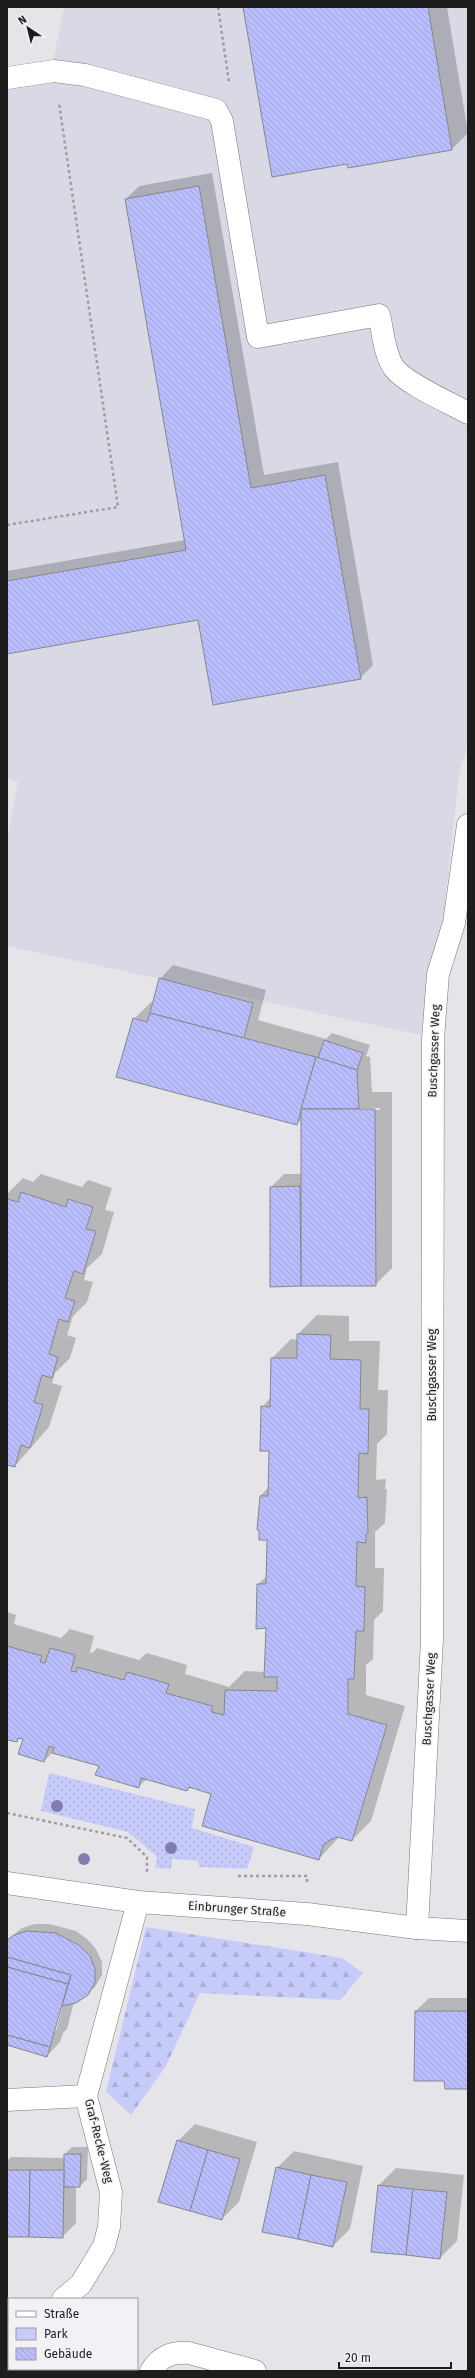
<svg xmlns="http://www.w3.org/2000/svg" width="475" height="2378" viewBox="0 0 475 2378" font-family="'Fira Sans',sans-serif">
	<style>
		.built { fill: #d8d9e4 }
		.green { fill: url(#green-dots) }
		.forest { fill: url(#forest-firs) }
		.shadow { fill: #0003; fill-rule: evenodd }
		.building { fill: url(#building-back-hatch); stroke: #87878b }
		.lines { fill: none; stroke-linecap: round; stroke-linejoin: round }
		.minor-casing { stroke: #78787b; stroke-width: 23 }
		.path { stroke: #9e9ea0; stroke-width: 2.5; stroke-dasharray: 3 3; stroke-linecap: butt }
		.minor { stroke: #fff; stroke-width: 22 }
		.tree { fill: #837cae }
		.labels { text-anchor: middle; stroke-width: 3; stroke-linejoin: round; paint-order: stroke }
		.street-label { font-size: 12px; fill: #1d1d1e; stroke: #f2f2f6 }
	</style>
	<defs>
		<pattern id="green-dots" width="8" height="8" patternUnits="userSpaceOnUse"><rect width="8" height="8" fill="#c7cbf9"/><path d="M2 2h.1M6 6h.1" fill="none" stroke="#aaaed5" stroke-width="1.8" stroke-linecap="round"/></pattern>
		<pattern id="forest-firs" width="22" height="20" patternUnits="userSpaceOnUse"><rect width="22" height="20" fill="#c7cbf9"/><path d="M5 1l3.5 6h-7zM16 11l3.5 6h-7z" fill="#aaaed5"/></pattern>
		<pattern id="building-back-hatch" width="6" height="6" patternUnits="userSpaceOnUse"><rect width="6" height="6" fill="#b9bdfb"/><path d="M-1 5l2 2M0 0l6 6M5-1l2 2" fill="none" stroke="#9fa2d7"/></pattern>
	</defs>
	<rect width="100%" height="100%" fill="#e5e5e9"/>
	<!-- built -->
	<polygon class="built" points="64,7 468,7 468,741 459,775 430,1037 7,946 7,840 18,782 7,778 7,74 53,61"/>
	<!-- green -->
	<polygon class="green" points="49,1773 195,1809 192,1828 254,1847 247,1869 199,1867 198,1861 172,1859 171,1869 155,1868 157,1857 128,1832 41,1811"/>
	<!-- forest -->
	<polygon class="forest" points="146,1927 342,1958 363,1973 340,2000 200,1993 166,2066 131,2115 106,2092"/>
	<!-- shadow -->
	<g class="shadow">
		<polygon points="244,7 447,7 468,133 452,149"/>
		<polygon points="212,173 264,475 338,462 373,665 360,678 199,619 7,653 7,571 185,540 126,199 139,186"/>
		<path d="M173,965L266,990L258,1020L326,1039L332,1033L370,1045L366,1056L370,1057L372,1092H392V1268L375,1285L271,1286V1187L284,1174H302V1119L297,1124L134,1019L151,1002L153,1003L160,979ZM359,1108H380V1110H357Z"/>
		<polygon points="41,1174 82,1187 88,1180 112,1188 105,1210 114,1212 102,1254 87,1268 84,1280 93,1282 87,1302 73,1316 67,1335 76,1338 70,1358 55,1373 52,1383 62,1386 49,1427 15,1466 7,1463 7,1194 23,1178 33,1182"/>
		<polygon points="317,1315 349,1316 349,1341 380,1341 378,1390 388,1390 387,1434 377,1444 376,1480 386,1479 385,1489 387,1489 385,1523 375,1532 375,1568 384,1568 383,1611 374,1620 373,1659 366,1665 366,1695 405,1706 371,1821 352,1840 339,1837 319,1859 213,1793 191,1787 187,1790 147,1779 139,1786 100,1766 53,1752 44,1761 24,1738 21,1737 17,1741 7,1738 7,1612 16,1615 14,1624 61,1638 70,1629 94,1636 90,1652 92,1653 97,1648 139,1660 147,1653 187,1665 185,1674 229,1687 245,1671 266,1672 267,1627 258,1584 268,1575 268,1539 260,1496 269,1487 270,1450 262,1407 271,1397 272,1358 291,1339 298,1340 298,1334"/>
		<path d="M35,1924H49L76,1931L87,1939L96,1949L102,1962V1975L95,1987L74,2002L67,2029L63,2033L60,2042L47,2056L7,2044V1940L22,1928ZM61,2005H63L56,2031H54Z"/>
		<polygon points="429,1998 468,1998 468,2088 445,2080 416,2011"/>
		<polygon points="195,2124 257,2142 239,2202 222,2219 178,2141"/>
		<polygon points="72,2147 88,2147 87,2179 80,2186 76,2186 76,2223 62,2237 7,2236 7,2161 11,2157 65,2158 65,2154"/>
		<polygon points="294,2151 363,2166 350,2229 333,2246 277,2168"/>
		<polygon points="396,2168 464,2175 457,2241 440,2258 379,2185"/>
	</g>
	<!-- building -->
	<g class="building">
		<polygon points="243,7 428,7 452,150 348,168 347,164 272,177"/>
		<polygon points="199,186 251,488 325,475 361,679 213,705 198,620 7,654 7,581 186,550 125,199"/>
		<polygon points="159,978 253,1003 244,1038 150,1013"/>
		<polygon points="150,1013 316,1057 297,1125 116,1077 133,1018 147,1022"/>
		<polygon points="324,1040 363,1053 357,1070 318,1058"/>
		<polygon points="316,1057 357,1070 359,1109 301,1109"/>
		<polygon points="301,1109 375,1109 376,1286 301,1286"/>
		<polygon points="300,1186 301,1286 270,1287 270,1187"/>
		<polygon points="21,1192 66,1207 68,1199 93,1207 86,1229 96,1231 83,1274 74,1271 65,1298 75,1301 68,1322 59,1319 49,1354 58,1357 52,1378 42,1375 34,1402 43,1405 30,1448 21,1445 15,1467 7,1465 7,1199 18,1202"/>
		<polygon points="297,1334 331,1335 330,1359 361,1360 360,1409 369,1409 368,1454 359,1453 358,1498 367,1497 368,1533 366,1534 366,1543 357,1542 356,1586 365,1587 364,1631 356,1631 354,1679 348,1679 348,1714 387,1725 352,1841 337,1837 330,1840 323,1845 319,1860 202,1826 211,1794 189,1787 187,1791 141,1778 139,1788 95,1775 99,1766 52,1753 54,1748 49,1746 44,1762 18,1754 23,1739 18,1738 17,1742 7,1740 7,1646 42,1656 40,1662 45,1663 50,1648 75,1655 71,1671 76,1672 77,1667 124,1680 127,1672 169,1684 166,1693 212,1706 212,1712 224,1715 225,1690 277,1691 277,1677 264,1677 266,1628 256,1629 257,1584 266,1584 267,1540 259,1540 259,1530 257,1530 260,1496 268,1496 269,1451 260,1451 261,1406 270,1407 271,1358 297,1358"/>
		<polygon points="27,1931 56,1933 80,1946 90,1956 95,1969 95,1983 88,1995 76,2003 62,2006 71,1975 7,1957 7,1940 14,1935"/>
		<polygon points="7,1957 71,1975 68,1984 7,1967"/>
		<polygon points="7,1967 68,1984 50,2047 7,2035"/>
		<polygon points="415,2011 468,2011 468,2089 445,2089 444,2081 414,2081"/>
		<polygon points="7,2035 50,2047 47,2057 7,2045"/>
		<polygon points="177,2140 208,2150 190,2211 158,2202"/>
		<polygon points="208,2150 240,2159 222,2220 190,2211"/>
		<polygon points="64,2154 81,2154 80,2187 64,2187"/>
		<polygon points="276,2167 311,2175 298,2239 262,2232"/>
		<polygon points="7,2170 30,2170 29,2237 7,2237"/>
		<polygon points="30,2170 64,2170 63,2238 29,2237"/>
		<polygon points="311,2175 347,2182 333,2247 298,2239"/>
		<polygon points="378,2185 413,2189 406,2255 371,2252"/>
		<polygon points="413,2189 447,2192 440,2259 406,2255"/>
	</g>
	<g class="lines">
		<!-- minor casing -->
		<g class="minor-casing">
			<g id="minor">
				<path d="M7,78L54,71L85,75L216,110L222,121L258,337L379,315C383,331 384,354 394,368C406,384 450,403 468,413"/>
				<polyline points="7,1883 138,1902 307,1914 417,1928 468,1931"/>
				<polyline points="417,1928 432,1640 433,1039 438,974 454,923 468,825"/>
				<polyline points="7,2100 86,2096"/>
				<polyline points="63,2299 81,2284 104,2246 109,2227 111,2192 86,2096 138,1902"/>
				<polyline points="7,2322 9,2322"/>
				<polyline points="26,2371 27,2369"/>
				<path d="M151,2371C160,2356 172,2352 189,2353L255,2371"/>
			</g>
		</g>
		<!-- path -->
		<g class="path">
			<polyline points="218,7 229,82"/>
			<polyline points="7,525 118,507 59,103"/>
			<polyline points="7,1813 127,1838 147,1857 147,1873"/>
			<polyline points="238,1876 307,1876 307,1883"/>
			<polyline points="108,2371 109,2369"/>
		</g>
		<!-- minor -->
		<use href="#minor" class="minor"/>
	</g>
	<!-- trees -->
	<g class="tree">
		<circle cx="57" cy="1806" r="6"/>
		<circle cx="171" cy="1848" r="6"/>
		<circle cx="84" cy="1859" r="6"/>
	</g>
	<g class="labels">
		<!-- street labels -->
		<g class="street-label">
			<text transform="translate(434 1051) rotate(-88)" y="4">Buschgasser Weg</text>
			<text transform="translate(432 1375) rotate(-90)" y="4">Buschgasser Weg</text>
			<text transform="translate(429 1699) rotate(-87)" y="4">Buschgasser Weg</text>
			<text transform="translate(237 1909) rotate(4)" y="4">Einbrunger Straße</text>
			<text transform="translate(99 2141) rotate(76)" y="4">Graf-Recke-Weg</text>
		</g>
	</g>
	<!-- border -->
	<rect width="475" height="2378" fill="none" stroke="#1d1d1e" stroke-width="16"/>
	<!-- legend -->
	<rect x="8" y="2298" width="130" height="72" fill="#f2f2f6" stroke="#9d9da0"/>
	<rect x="16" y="2311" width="20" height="6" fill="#ffffff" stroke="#9d9da0"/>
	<text x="44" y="2318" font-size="12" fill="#1d1d1e">Straße</text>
	<rect x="16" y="2328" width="20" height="12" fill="#c7cbf9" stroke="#9d9da0"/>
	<text x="44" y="2338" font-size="12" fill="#1d1d1e">Park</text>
	<rect x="16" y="2348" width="20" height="12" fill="url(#building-back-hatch)" stroke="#9d9da0"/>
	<text x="44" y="2358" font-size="12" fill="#1d1d1e">Gebäude</text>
	<!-- north arrow -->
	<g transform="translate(28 28) rotate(325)" stroke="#f2f2f6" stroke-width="3" paint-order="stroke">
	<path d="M0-3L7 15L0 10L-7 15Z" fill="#1d1d1e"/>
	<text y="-6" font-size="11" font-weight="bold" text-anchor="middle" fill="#1d1d1e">N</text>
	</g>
	<!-- scale -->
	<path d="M339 2362v6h112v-6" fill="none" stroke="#1d1d1e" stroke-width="2"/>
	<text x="345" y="2362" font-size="12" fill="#1d1d1e" stroke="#f2f2f6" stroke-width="3" paint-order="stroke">20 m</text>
</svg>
